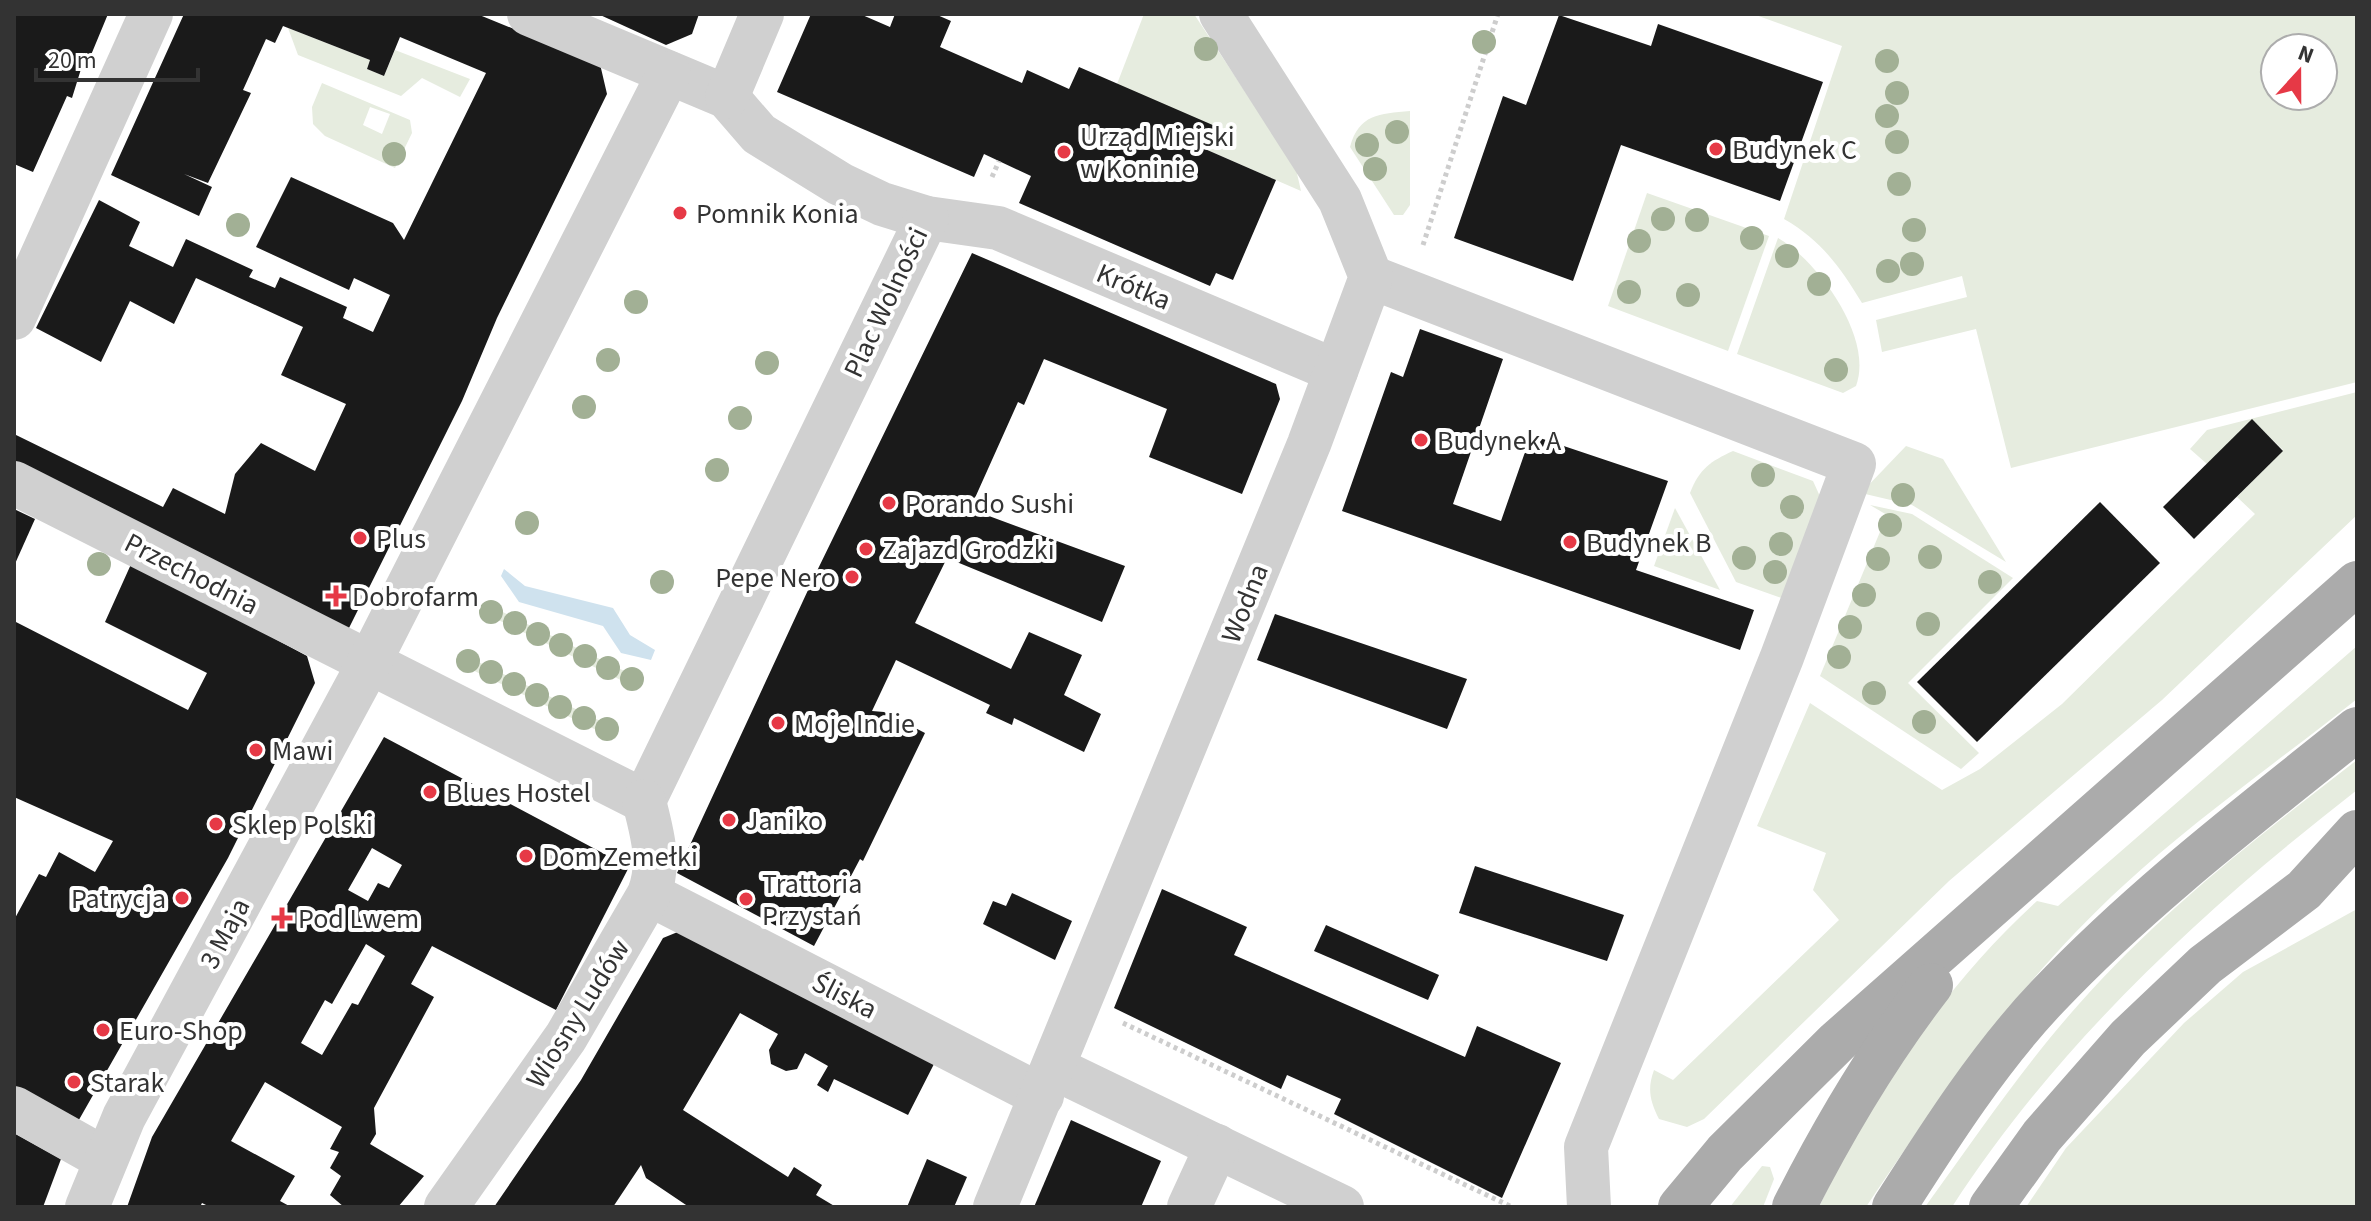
<svg xmlns="http://www.w3.org/2000/svg" width="2371" height="1221" viewBox="0 0 2371 1221" font-family="'Source Sans 3',sans-serif">
	<style>
		.green { fill: #e6ecdf; fill-rule: evenodd }
		.water { fill: #cfe2ee }
		.building { fill: #1a1a1a; fill-rule: evenodd }
		.lines { fill: none; stroke-linecap: round; stroke-linejoin: round }
		.path { stroke: #cdcdcd; stroke-width: 5; stroke-dasharray: 4 4; stroke-linecap: butt }
		.minor { stroke: #d0d0d0; stroke-width: 44 }
		.major { stroke: #ababab; stroke-width: 44 }
		.tree { fill: #a2b095 }
		.poi-dot { fill: #e63946; stroke: #fff; stroke-width: 3 }
		.labels { text-anchor: middle; stroke-width: 8; stroke-linejoin: round; paint-order: stroke }
		.poi-label { font-size: 28px; fill: #333; stroke: #fff; text-anchor: start }
		.street-label { font-size: 28px; fill: #333; stroke: #fff }
	</style>
	<rect width="100%" height="100%" fill="#fff"/>
	<!-- green -->
	<g class="green">
		<polygon points="1144,14 1194,14 1296,169 1301,191 1205,149 1117,84"/>
		<path d="M1753,14H2357V382L2011,468L1976,329L1882,352L1876,320L1967,297L1962,276L1862,303C1840,267 1821,240 1784,219L1842,46ZM2275,48H2323V96H2275Z"/>
		<polygon points="288,28 370,60 367,69 384,76 395,50 470,79 460,97 422,78 401,96 298,55"/>
		<path d="M322,83L410,120L412,133L395,168L325,136L313,124L312,107ZM370,107L390,114L382,134L363,125Z"/>
		<path d="M1410,111V205L1403,215H1394L1350,147C1359,114 1379,114 1410,111Z"/>
		<polygon points="1647,193 1769,236 1728,351 1608,306"/>
		<path d="M1778,238C1818,261 1874,338 1856,386L1843,393L1737,354Z"/>
		<path d="M2357,392V515L2162,700L1949,881L1704,1119L1687,1127L1659,1119C1650,1101 1647,1089 1654,1070L1673,1080L1839,920L1813,890L1826,853L1757,826L1810,703L1942,790L1980,769L2062,704L2255,514L2237,497L2283,450L2252,420L2207,464L2190,449L2207,430Z"/>
		<polygon points="1906,446 1943,459 2006,562 1912,505 1861,493"/>
		<path d="M1733,451L1813,481L1823,503L1793,602L1736,582L1690,493C1699,469 1711,461 1733,451Z"/>
		<polygon points="1870,505 1912,514 2013,578 1908,683 1979,753 1961,769 1820,676 1887,515"/>
		<polygon points="1675,508 1720,590 1654,566"/>
		<polygon points="486,604 643,680 639,689 482,612"/>
		<path d="M2357,646V699C2280,760 2197,818 2124,885C2021,979 1943,1092 1866,1207H1819C1873,1093 1944,986 2037,901L2058,906Z"/>
		<polygon points="462,654 619,730 615,739 458,663"/>
		<path d="M2357,760V790C2204,909 2058,1043 1952,1207H1925C1975,1138 2022,1068 2079,1004C2161,911 2260,835 2357,760Z"/>
		<polygon points="2357,909 2357,1207 2026,1207 2066,1148 2184,1023 2243,972"/>
		<polygon points="1762,1166 1770,1167 1774,1179 1763,1207 1730,1207"/>
	</g>
	<!-- water -->
	<polygon class="water" points="504,569 525,586 613,608 630,635 655,650 651,660 621,653 603,626 519,602 501,576"/>
	<!-- building -->
	<g class="building">
		<polygon points="14,14 108,14 91,55 86,53 72,98 67,96 33,172 14,164"/>
		<polygon points="184,14 477,14 600,64 607,94 497,318 462,401 347,632 14,467 14,434 163,507 173,488 225,514 235,474 261,443 315,471 346,404 281,375 303,327 196,278 174,324 130,301 101,362 36,328 99,200 140,222 129,246 173,267 186,239 253,270 249,277 275,288 280,277 347,307 343,318 373,332 390,295 354,278 349,290 256,247 291,177 393,223 404,240 486,73 400,37 384,76 367,69 370,60 283,26 275,43 266,39 243,90 251,93 208,183 184,174 212,187 199,216 111,175"/>
		<polygon points="598,14 699,14 692,34 666,45"/>
		<polygon points="811,14 860,14 890,27 895,14 935,14 951,21 940,47 1022,83 1027,70 1069,89 1079,67 1215,126 1205,149 1276,180 1233,280 1216,273 1210,286 1019,203 1031,176 984,154 974,177 777,92"/>
		<polygon points="1559,15 1651,46 1658,24 1823,82 1780,201 1621,145 1573,281 1454,238 1503,96 1526,105"/>
		<polygon points="972,253 1276,384 1280,399 1242,494 1149,457 1167,409 1044,359 1024,405 1018,402 970,509 1125,566 1102,622 947,558 915,623 1011,669 1029,632 1082,655 1064,695 1101,714 1084,752 1014,718 1012,725 986,713 990,705 896,660 872,711 884,712 925,733 863,861 860,859 814,946 677,873 815,575"/>
		<polygon points="1420,329 1503,359 1453,504 1501,521 1531,435 1668,481 1636,570 1754,610 1740,650 1342,511 1391,372 1403,377"/>
		<polygon points="2252,419 2283,451 2194,539 2163,507"/>
		<polygon points="2100,502 2160,563 1977,742 1917,682"/>
		<polygon points="14,509 35,519 14,566"/>
		<polygon points="132,562 307,656 315,683 228,858 76,1125 14,1091 14,920 39,874 46,877 59,852 95,872 113,841 14,797 14,621 188,710 207,673 105,622"/>
		<polygon points="1275,614 1467,679 1447,729 1257,660"/>
		<path d="M384,737L629,867L556,1010L432,946L411,984L434,997L374,1108L376,1134L370,1144L424,1176L398,1207H344L330,1195L341,1176L330,1168L339,1152L330,1149L342,1127L265,1082L231,1141L295,1176L280,1201L291,1207H210L202,1203L200,1207H127L152,1137ZM372,848L402,865L389,888L378,883L368,901L348,890ZM366,944L385,956L358,1005L352,1003L322,1055L301,1043L325,1000L332,1004Z"/>
		<polygon points="1475,866 1624,915 1607,961 1459,913"/>
		<polygon points="1162,889 1247,927 1234,955 1465,1057 1477,1026 1561,1063 1502,1198 1334,1114 1341,1099 1287,1075 1281,1089 1114,1008"/>
		<polygon points="1012,893 1072,921 1055,960 983,924 993,901 1006,906"/>
		<polygon points="1326,925 1439,975 1428,1000 1314,951"/>
		<polygon points="685,929 934,1064 908,1115 834,1079 828,1092 817,1085 828,1066 805,1053 797,1069 786,1071 771,1064 769,1050 778,1034 740,1013 683,1110 788,1177 794,1167 822,1185 816,1195 836,1207 689,1207 646,1178 641,1165 613,1207 494,1207 581,1080 663,938"/>
		<polygon points="1071,1120 1161,1161 1141,1207 1034,1207"/>
		<polygon points="14,1133 61,1159 43,1207 14,1207"/>
		<polygon points="927,1159 967,1177 954,1207 907,1207"/>
	</g>
	<g class="lines">
		<!-- path -->
		<g class="path">
			<polyline points="992,177 999,161"/>
			<polyline points="1423,245 1498,14"/>
			<polyline points="1123,1023 1512,1207"/>
		</g>
		<!-- minor -->
		<g class="minor">
			<polyline points="529,14 727,97 759,134 840,184 882,204 927,218 998,228 1336,371"/>
			<polyline points="727,97 762,14"/>
			<polyline points="1371,277 1854,464 1782,657 1586,1147 1589,1207"/>
			<polyline points="14,318 151,14"/>
			<polyline points="14,483 644,801"/>
			<polyline points="644,801 927,218"/>
			<polyline points="649,894 1042,1096"/>
			<polyline points="1054,1068 1342,1207"/>
			<polyline points="14,1108 105,1159"/>
			<polyline points="87,1207 124,1117 369,663 669,73"/>
			<path d="M446,1207L566,1037L649,894C661,862 652,833 644,801"/>
			<polyline points="995,1207 1309,444 1371,277 1340,200 1221,14"/>
			<polyline points="1189,1207 1217,1146"/>
		</g>
		<!-- major -->
		<g class="major">
			<polyline points="1680,1207 1725,1153 1837,1042 2357,583"/>
			<path d="M1794,1207C1834,1128 1877,1055 1931,985"/>
			<path d="M1894,1207C1940,1135 1989,1058 2048,996C2142,897 2251,814 2357,729"/>
			<polyline points="1991,1207 2042,1136 2128,1038 2205,965 2304,890 2357,832"/>
		</g>
	</g>
	<!-- trees -->
	<g class="tree">
		<circle cx="1484" cy="42" r="12"/>
		<circle cx="1206" cy="49" r="12"/>
		<circle cx="1887" cy="61" r="12"/>
		<circle cx="1897" cy="93" r="12"/>
		<circle cx="1887" cy="116" r="12"/>
		<circle cx="1397" cy="132" r="12"/>
		<circle cx="1897" cy="142" r="12"/>
		<circle cx="1367" cy="145" r="12"/>
		<circle cx="394" cy="154" r="12"/>
		<circle cx="1375" cy="169" r="12"/>
		<circle cx="1899" cy="184" r="12"/>
		<circle cx="1663" cy="219" r="12"/>
		<circle cx="1697" cy="220" r="12"/>
		<circle cx="238" cy="225" r="12"/>
		<circle cx="1914" cy="230" r="12"/>
		<circle cx="1752" cy="238" r="12"/>
		<circle cx="1639" cy="241" r="12"/>
		<circle cx="1787" cy="256" r="12"/>
		<circle cx="1912" cy="264" r="12"/>
		<circle cx="1888" cy="271" r="12"/>
		<circle cx="1819" cy="284" r="12"/>
		<circle cx="1629" cy="292" r="12"/>
		<circle cx="1688" cy="295" r="12"/>
		<circle cx="636" cy="302" r="12"/>
		<circle cx="608" cy="360" r="12"/>
		<circle cx="767" cy="363" r="12"/>
		<circle cx="1836" cy="370" r="12"/>
		<circle cx="584" cy="407" r="12"/>
		<circle cx="740" cy="418" r="12"/>
		<circle cx="717" cy="470" r="12"/>
		<circle cx="1763" cy="475" r="12"/>
		<circle cx="1903" cy="495" r="12"/>
		<circle cx="1792" cy="507" r="12"/>
		<circle cx="527" cy="523" r="12"/>
		<circle cx="1890" cy="525" r="12"/>
		<circle cx="1781" cy="544" r="12"/>
		<circle cx="1930" cy="557" r="12"/>
		<circle cx="1744" cy="558" r="12"/>
		<circle cx="1878" cy="559" r="12"/>
		<circle cx="99" cy="564" r="12"/>
		<circle cx="1775" cy="572" r="12"/>
		<circle cx="662" cy="582" r="12"/>
		<circle cx="1990" cy="582" r="12"/>
		<circle cx="1864" cy="595" r="12"/>
		<circle cx="491" cy="612" r="12"/>
		<circle cx="515" cy="623" r="12"/>
		<circle cx="1928" cy="624" r="12"/>
		<circle cx="1850" cy="627" r="12"/>
		<circle cx="538" cy="634" r="12"/>
		<circle cx="561" cy="645" r="12"/>
		<circle cx="585" cy="656" r="12"/>
		<circle cx="1839" cy="657" r="12"/>
		<circle cx="468" cy="661" r="12"/>
		<circle cx="608" cy="668" r="12"/>
		<circle cx="491" cy="672" r="12"/>
		<circle cx="632" cy="679" r="12"/>
		<circle cx="514" cy="684" r="12"/>
		<circle cx="1874" cy="693" r="12"/>
		<circle cx="537" cy="695" r="12"/>
		<circle cx="560" cy="707" r="12"/>
		<circle cx="584" cy="718" r="12"/>
		<circle cx="1924" cy="722" r="12"/>
		<circle cx="607" cy="729" r="12"/>
	</g>
	<!-- markers -->
	<g class="poi-dot">
		<circle cx="1716" cy="149" r="8"/>
		<circle cx="1064" cy="152" r="8"/>
		<circle cx="680" cy="213" r="8"/>
		<circle cx="1421" cy="440" r="8"/>
		<circle cx="889" cy="503" r="8"/>
		<circle cx="360" cy="538" r="8"/>
		<circle cx="1570" cy="542" r="8"/>
		<circle cx="866" cy="549" r="8"/>
		<circle cx="852" cy="577" r="8"/>
		<path d="M332 584h8v8h8v8h-8v8h-8v-8h-8v-8h8z"/>
		<circle cx="778" cy="723" r="8"/>
		<circle cx="256" cy="750" r="8"/>
		<circle cx="430" cy="792" r="8"/>
		<circle cx="729" cy="820" r="8"/>
		<circle cx="216" cy="824" r="8"/>
		<circle cx="526" cy="856" r="8"/>
		<circle cx="182" cy="898" r="8"/>
		<circle cx="746" cy="899" r="8"/>
		<path d="M278 906h8v8h8v8h-8v8h-8v-8h-8v-8h8z"/>
		<circle cx="103" cy="1030" r="8"/>
		<circle cx="74" cy="1082" r="8"/>
	</g>
	<g class="labels">
		<!-- poi labels -->
		<g class="poi-label">
			<text x="1080" y="146">Urząd Miejski<tspan x="1080" dy="32">w Koninie</tspan></text>
			<text x="1732" y="159">Budynek C</text>
			<text x="696" y="223">Pomnik Konia</text>
			<text x="1437" y="450">Budynek A</text>
			<text x="905" y="513">Porando Sushi</text>
			<text x="376" y="548">Plus</text>
			<text x="1586" y="552">Budynek B</text>
			<text x="882" y="559">Zajazd Grodzki</text>
			<text x="836" y="587" text-anchor="end">Pepe Nero</text>
			<text x="352" y="606">Dobrofarm</text>
			<text x="794" y="733">Moje Indie</text>
			<text x="272" y="760">Mawi</text>
			<text x="446" y="802">Blues Hostel</text>
			<text x="745" y="830">Janiko</text>
			<text x="232" y="834">Sklep Polski</text>
			<text x="542" y="866">Dom Zemełki</text>
			<text x="762" y="893">Trattoria<tspan x="762" dy="32">Przystań</tspan></text>
			<text x="166" y="908" text-anchor="end">Patrycja</text>
			<text x="298" y="928">Pod Lwem</text>
			<text x="119" y="1040">Euro-Shop</text>
			<text x="90" y="1092">Starak</text>
		</g>
		<!-- street labels -->
		<g class="street-label">
			<text transform="translate(1134 286) rotate(23)" y="10">Krótka</text>
			<text transform="translate(885 302) rotate(-65)" y="10">Plac Wolności</text>
			<text transform="translate(192 573) rotate(27)" y="10">Przechodnia</text>
			<text transform="translate(1244 603) rotate(-68)" y="10">Wodna</text>
			<text transform="translate(224 933) rotate(-62)" y="10">3 Maja</text>
			<text transform="translate(845 995) rotate(27)" y="10">Śliska</text>
			<text transform="translate(577 1013) rotate(-58)" y="10">Wiosny Ludów</text>
		</g>
	</g>
	<!-- border -->
	<rect width="2371" height="1221" fill="none" stroke="#333333" stroke-width="32"/>
	<!-- north arrow -->
	<g transform="translate(2299 72) rotate(21)"><circle r="38" fill="#ffffff" stroke="#adadad" stroke-width="2"/>
	<path d="M0-6L14 30L0 20L-14 30Z" fill="#e63946"/>
	<text y="-12" font-size="22" font-weight="bold" text-anchor="middle" fill="#333333">N</text>
	</g>
	<!-- scale -->
	<path d="M36 68v12h162v-12" fill="none" stroke="#333333" stroke-width="4"/>
	<text x="48" y="68" font-size="24" fill="#333333" stroke="#ffffff" stroke-width="6" paint-order="stroke">20 m</text>
</svg>
